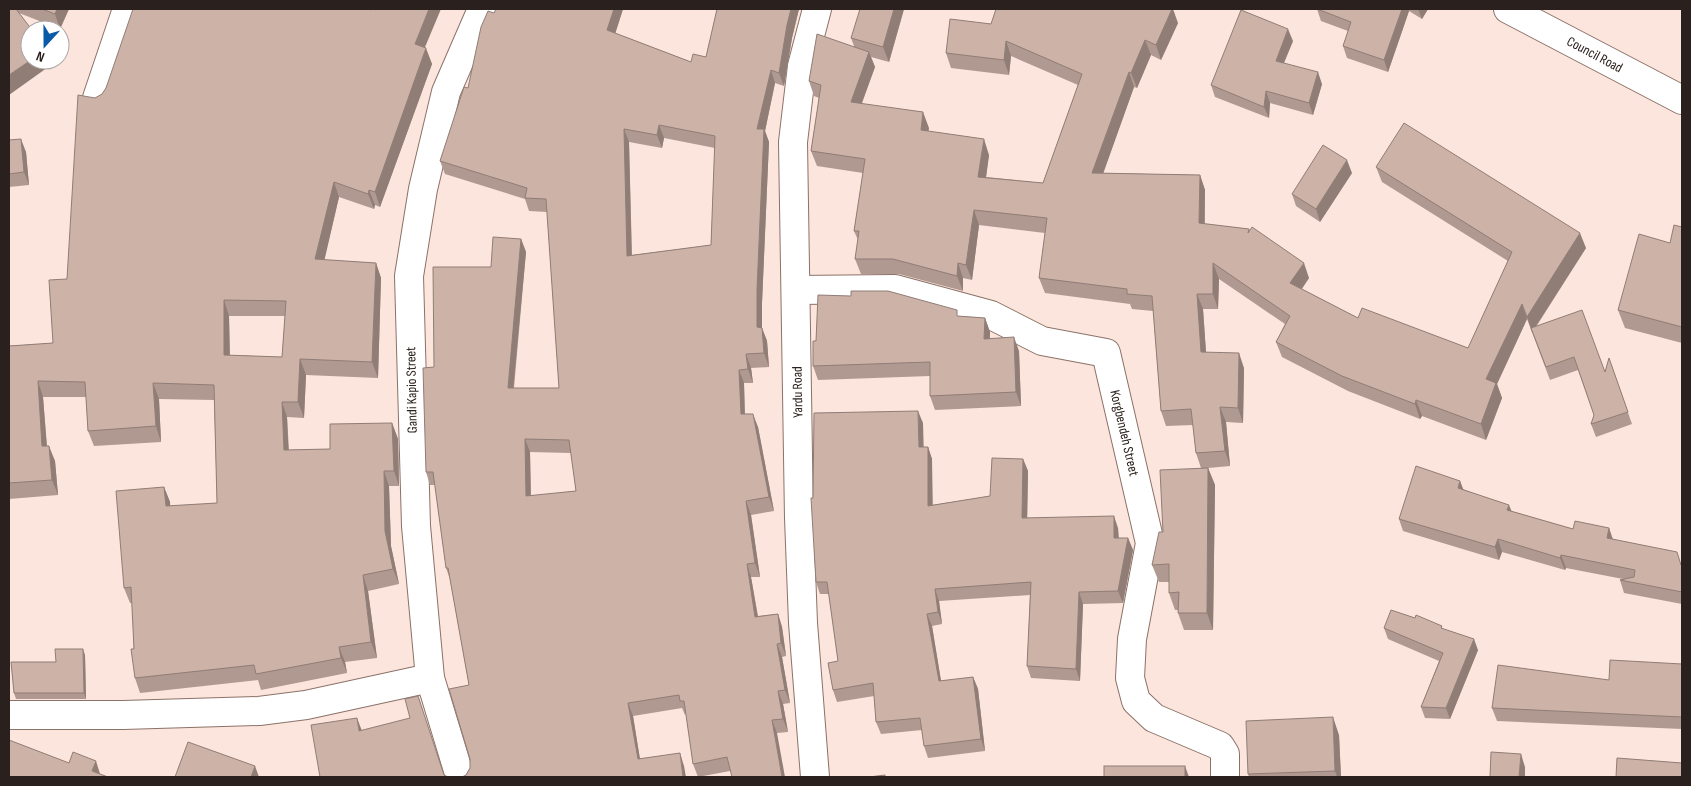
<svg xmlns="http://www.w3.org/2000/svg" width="1691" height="786" viewBox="0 0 1691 786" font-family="'Sofia Sans Condensed',sans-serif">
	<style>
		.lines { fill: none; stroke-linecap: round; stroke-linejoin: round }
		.minor-casing { stroke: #8b7269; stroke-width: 30 }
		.minor { stroke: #fff; stroke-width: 28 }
		.wall { fill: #b09990; fill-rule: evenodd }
		.shaded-wall { fill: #907d76 }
		.building { fill: #cdb2a8; stroke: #907d76; fill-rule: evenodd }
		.labels { text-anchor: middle; stroke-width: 5; stroke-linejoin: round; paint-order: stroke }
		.street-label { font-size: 14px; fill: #2a201d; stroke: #fff }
	</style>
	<rect width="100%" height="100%" fill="#fce5dc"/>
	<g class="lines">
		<!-- minor casing -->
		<g class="minor-casing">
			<g id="minor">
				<polyline points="1508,9 1682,100"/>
				<polyline points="97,98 127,9"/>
				<polyline points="796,290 895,289 991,315 1042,341 1106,353 1150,543 1132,639 1130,678 1136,701 1154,718 1220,746 1225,754 1225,777"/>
				<polyline points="9,715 123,715 259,711 306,705 430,678"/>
				<polyline points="460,777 430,678 416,526 409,276 423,189 446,92 482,9"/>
				<polyline points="815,777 803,623 799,518 793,142 802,66 817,9"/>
			</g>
		</g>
		<!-- minor -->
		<use href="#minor" class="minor"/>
	</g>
	<!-- wall -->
	<g class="wall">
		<polygon points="9,9 69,9 60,29 19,13 51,65"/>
		<path d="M623,9L615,33L691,62L706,57L717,9H799L792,38L784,86L775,83L765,131L769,142L762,303V328L767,341L769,367L751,368L753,383H744L745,414L758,427L774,511L751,515L760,577H751L758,616L778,614L782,627L786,656L782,657L790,703L783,704L788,732L777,733L730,771L698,777L693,764L686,714L685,715L682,708L633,716L640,759L684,766L466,775L470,768L469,685L450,579L446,568L435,485H430L426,472L434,367L491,267L521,239L526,252L514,388H559L547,212L529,211L525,199L445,174L440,161L468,88L494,13ZM664,138L715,148L711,245L632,255L629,142L662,148ZM530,452L571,453L576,491L531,496Z"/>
		<polygon points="904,9 889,62 871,57 875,67 861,103 929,128 928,131 989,155 986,177 1043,183 1078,85 1011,56 1009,75 951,68 946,53 991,24 1178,23 1161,60 1151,55 1137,88 1134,87 1103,173 1200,175 1205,190 1205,224 1249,229 1249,231 1309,278 1302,289 1358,318 1468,348 1508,261 1382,182 1376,167 1586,248 1536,327 1605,372 1609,358 1632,424 1596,437 1591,424 1594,415 1578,370 1550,380 1527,319 1497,384 1502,398 1486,440 1422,416 1420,419 1348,391 1282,357 1276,342 1285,324 1219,279 1218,309 1203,309 1206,352 1244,368 1243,423 1226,422 1230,466 1208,468 1215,485 1213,630 1184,630 1178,613 1178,610 1175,610 1169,593 1169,582 1159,582 1152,565 1163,532 1201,468 1196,453 1193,425 1166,426 1161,411 1153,311 1132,309 1130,304 1045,293 1039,278 1045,233 979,225 972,280 963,278 963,291 899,274 861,274 855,259 858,240 854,231 863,173 817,166 811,151 819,98 814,96 809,81 854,46 851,38"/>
		<polygon points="1317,9 1428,9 1422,19 1409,11 1388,72 1347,58 1343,46 1348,31 1321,21"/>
		<polygon points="1293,41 1284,63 1322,84 1313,115 1270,103 1269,118 1215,97 1211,85"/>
		<path d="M425,48L432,64L380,207L375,205L374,209L339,197L324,260L376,263L381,278L378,378L306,375L304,418L287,417L289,450L330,449L392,423L398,439L399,486H389L391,546L399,584L368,591L377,658L345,662L347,673L261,690L258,680L140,693L135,678L132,603H130L124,588L164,487L170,502V506L217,503L214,400L159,399L161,442L94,446L88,431L86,397H43L47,446L55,461L58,495L9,499V346L53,343L67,279L95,98L102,94L106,88ZM229,316H285L282,357L230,355Z"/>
		<polygon points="9,140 26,152 29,185 9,187"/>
		<polygon points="1352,173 1320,222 1296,206 1292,194"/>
		<polygon points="1682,227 1682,343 1625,328 1618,310"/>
		<polygon points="960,316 985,318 990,332 990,338 1019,351 1021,406 935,410 930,396 930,376 818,380 813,366 816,341"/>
		<polygon points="923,423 923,447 928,447 932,459 932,505 990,496 1023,459 1028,471 1027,518 1118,528 1119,538 1128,538 1133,550 1123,603 1083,604 1080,681 1031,678 1027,666 1030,595 939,601 942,624 932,626 941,681 973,677 978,689 985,751 928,758 924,746 922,730 881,734 876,722 874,696 837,702 833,690 838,661 829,594 820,594 816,582 813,498"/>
		<polygon points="1460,481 1463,489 1511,511 1573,529 1609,528 1613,539 1682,565 1682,604 1624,593 1620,580 1623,579 1566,568 1565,570 1502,552 1499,560 1403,531 1399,519"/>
		<polygon points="1415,618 1442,626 1442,628 1478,650 1450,719 1425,718 1421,707 1439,661 1388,639 1384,628"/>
		<polygon points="85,655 86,699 16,699 14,693 56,662"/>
		<polygon points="1682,664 1682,729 1497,721 1492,708 1609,680"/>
		<polygon points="1339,735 1341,777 1249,777 1248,774"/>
	</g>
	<!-- shaded-wall -->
	<g class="shaded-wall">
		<polygon points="57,9 69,9 60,29 55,14"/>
		<polygon points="429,9 441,9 420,59 415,44"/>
		<polygon points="614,9 623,9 612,44 607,30"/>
		<polygon points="791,9 799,9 792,38 784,86 779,73 787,25"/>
		<polygon points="894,9 904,9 889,62 883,47"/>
		<polygon points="1172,9 1173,9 1178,23 1161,60 1156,45"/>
		<polygon points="1402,9 1408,9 1409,11 1388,72 1384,60"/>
		<polygon points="1418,9 1428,9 1422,19"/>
		<polygon points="1288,29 1293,41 1280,72 1276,61"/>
		<polygon points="1145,40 1151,55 1137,88 1131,73"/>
		<polygon points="1006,41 1011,56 1009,75 1004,60"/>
		<polygon points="426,48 432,64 380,207 375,192"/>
		<polygon points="869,52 875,67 857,117 851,102"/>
		<polygon points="31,60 49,60 51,65 9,95 9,75"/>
		<polygon points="771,70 775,83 765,131 769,142 762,303 762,341 757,327 757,129"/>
		<polygon points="1129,72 1134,87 1098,188 1092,173"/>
		<polygon points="1318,72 1322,84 1313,115 1309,103"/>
		<polygon points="1266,91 1270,103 1269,118 1264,107"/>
		<polygon points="923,112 929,128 926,145 921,130"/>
		<polygon points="659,125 664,138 662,148 657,135"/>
		<polygon points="624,129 629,142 632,269 627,256"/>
		<polygon points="21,139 26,152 29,185 24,172"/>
		<polygon points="984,139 989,155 984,192 978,177"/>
		<polygon points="1347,160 1352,173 1320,222 1316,209"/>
		<polygon points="1200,175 1205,190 1204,238 1199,223"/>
		<polygon points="334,182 339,197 321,275 315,259"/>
		<polygon points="369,190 375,205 374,209 368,194"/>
		<polygon points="974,210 979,225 972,280 966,265"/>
		<polygon points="1580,233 1586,248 1532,332 1527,317"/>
		<polygon points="521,239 526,252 512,401 508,388"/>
		<polygon points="376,263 381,278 378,378 372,362"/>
		<polygon points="958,263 963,278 963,291 957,276"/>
		<polygon points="1213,263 1219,279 1218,309 1213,294"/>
		<polygon points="1304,263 1309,278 1295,298 1290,283"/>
		<polygon points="1197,294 1203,309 1207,367 1201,352"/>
		<polygon points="224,300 229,316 230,370 224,355"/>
		<polygon points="1522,304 1527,319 1497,384 1502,398 1486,440 1481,424 1486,379"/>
		<polygon points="985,318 990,332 989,352 984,339"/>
		<polygon points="762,328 767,341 769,367 764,353"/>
		<polygon points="1014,337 1019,351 1021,406 1016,392"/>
		<polygon points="1239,353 1244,368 1243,423 1238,408"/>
		<polygon points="746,354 751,368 753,383 748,369"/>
		<polygon points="300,359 306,375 304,418 298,402"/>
		<polygon points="739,370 744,383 745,427 741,414"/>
		<polygon points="38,381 43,397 48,462 42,446"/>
		<polygon points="153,383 159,399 161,442 156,426"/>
		<polygon points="1416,400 1422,416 1420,419 1415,404"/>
		<polygon points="282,402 287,417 289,465 284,450"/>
		<polygon points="1220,407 1226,422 1230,466 1225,451"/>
		<polygon points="918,411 923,423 924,459 919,447"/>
		<polygon points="753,414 758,427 774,511 769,497"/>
		<polygon points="392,423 398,439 399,486 394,471"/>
		<polygon points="525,439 530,452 531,509 526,496"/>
		<polygon points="49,446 55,461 58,495 52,480"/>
		<polygon points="928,447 932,459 933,518 928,506"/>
		<polygon points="1023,459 1028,471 1027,530 1022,518"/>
		<polygon points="1208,468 1215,485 1213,630 1207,613"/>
		<polygon points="384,471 389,486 391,546 399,584 393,569 385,531"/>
		<polygon points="1460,481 1465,494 1458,488"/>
		<polygon points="164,487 170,502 171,522 166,506"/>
		<polygon points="746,501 751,515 760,577 755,563"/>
		<polygon points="1509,505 1514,517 1507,510"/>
		<polygon points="1114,516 1118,528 1119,550 1114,538"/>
		<polygon points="1609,528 1613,541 1607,538"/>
		<polygon points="1128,538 1133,550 1123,603 1118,591"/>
		<polygon points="1498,539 1502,552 1499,560 1495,547"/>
		<polygon points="1561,555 1566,568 1565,570 1560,558"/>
		<polygon points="747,564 751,577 760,630 755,617"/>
		<polygon points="363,575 368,591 377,658 371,642"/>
		<polygon points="935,589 939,601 942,624 938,612"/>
		<polygon points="1079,592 1083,604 1080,681 1076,669"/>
		<polygon points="778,614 782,627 786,656 781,643"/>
		<polygon points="927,614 932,626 943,693 939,681"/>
		<polygon points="1474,639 1478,650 1450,719 1446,708"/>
		<polygon points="777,644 782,657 790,703 785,690"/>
		<polygon points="339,647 345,662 347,673 341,658"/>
		<polygon points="83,649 85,655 86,699 84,693"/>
		<polygon points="973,677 978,689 985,751 981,739"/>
		<polygon points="778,691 783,704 788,732 783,719"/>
		<polygon points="628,703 633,716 642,772 638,759"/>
		<polygon points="1333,717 1339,735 1341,777 1337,777 1335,771"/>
		<polygon points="357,718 362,731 359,731"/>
		<polygon points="772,720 777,733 785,777 782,777"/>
		<polygon points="680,753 684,766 686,777 683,777"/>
		<polygon points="1521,754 1525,767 1525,777 1519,777"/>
		<polygon points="96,761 101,777 92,771"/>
		<polygon points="255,766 259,777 251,777"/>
		<polygon points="1185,766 1189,777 1185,777"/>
	</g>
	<!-- building -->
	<g class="building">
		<polygon points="9,9 16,9 32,30 30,30 30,60 31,60 9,75"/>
		<polygon points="42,9 57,9 55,14"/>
		<path d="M133,9H369L371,10V9H429L415,44L426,48L375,192L369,190L368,194L334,182L315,259L376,263L372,362L300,359L298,402H282L284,450L330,449V424L392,423L394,471H384L385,531L393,569L363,575L371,642L339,647L341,658L256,674L254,665L135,678L131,649H134L131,587L124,588L116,491L164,487L166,506L217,503L214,385L153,383L156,426L88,431L85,382L38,381L42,446H49L52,480L9,483V346L53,343L49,280L67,279L78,95L95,98L102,94L106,88ZM224,300L286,301L282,357L224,355Z"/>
		<path d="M496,9H614L607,30L691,62L693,54L706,57L717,9H791L787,25L779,73L771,70L757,129H764L757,290V327L762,328L764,353L746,354L748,369L739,370L741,414H753L769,497L746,501L755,563L747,564L755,617L778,614L781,643L777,644L785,690L778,691L783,719L772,720L782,777H732L727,757L693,764L684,701H680L679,695L628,703L638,759L680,753L683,777H462L466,775L470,768V759L449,689L469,685L448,568H446L433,472H426L423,368L434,367L433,267H491L493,237L521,239L508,388H559L546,199L525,198L527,188L440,161L464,87L468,88L481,27L488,11L494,13ZM659,125L715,136L711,245L627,256L624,129L657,135ZM525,439L569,440L576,491L526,496Z"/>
		<polygon points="860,9 894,9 883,47 851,38"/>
		<polygon points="996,9 1172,9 1156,45 1145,40 1131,73 1129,72 1092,173 1200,175 1199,223 1249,229 1248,233 1252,227 1304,263 1290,283 1358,318 1362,308 1468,348 1512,252 1376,167 1404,123 1580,233 1527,317 1522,304 1486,379 1496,383 1481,424 1416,400 1415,404 1342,376 1276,342 1290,316 1213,263 1213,294 1197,294 1201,352 1239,353 1238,408 1220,407 1225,451 1196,453 1191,409 1161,411 1152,296 1127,294 1127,289 1039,278 1047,218 974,210 966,265 958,263 957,276 893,259 855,259 859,231 854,231 865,159 811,151 821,85 809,81 817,34 869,52 851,102 923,112 921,130 984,139 978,177 1043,183 1082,74 1006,41 1004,60 946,53 950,19 991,24"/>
		<polygon points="1317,9 1402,9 1384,60 1343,46 1351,22"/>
		<polygon points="1241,10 1288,29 1276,61 1318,72 1309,103 1266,91 1264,107 1211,85"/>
		<polygon points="21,139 24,172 9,174 9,140"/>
		<polygon points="1323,145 1347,160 1316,209 1292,194"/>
		<polygon points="1674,225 1682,227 1682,327 1618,310 1639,234 1670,243"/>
		<polygon points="851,291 888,291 957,310 957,316 985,318 984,339 1014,337 1016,392 930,396 930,362 813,366 813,341 816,341 818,295 851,296"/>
		<polygon points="1582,310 1605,372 1609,358 1628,412 1591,424 1594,415 1574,357 1546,367 1531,328"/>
		<polygon points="918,411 919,447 928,447 928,506 990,496 992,458 1023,459 1022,518 1114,516 1114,538 1128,538 1118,591 1079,592 1076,669 1027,666 1031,582 935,589 938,612 927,614 939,681 973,677 981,739 924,746 920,718 876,722 873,683 833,690 828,663 838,661 827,582 816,582 811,498 813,498 814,413"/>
		<polygon points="1416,466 1460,481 1458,488 1509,505 1507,510 1573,529 1575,521 1609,528 1607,538 1677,552 1681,565 1682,565 1682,592 1620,580 1634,577 1635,570 1561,555 1560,558 1498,539 1495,547 1399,519"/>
		<polygon points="1208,468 1207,613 1178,613 1179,592 1169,593 1169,564 1152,565 1159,532 1163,532 1160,470"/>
		<polygon points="1391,610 1415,618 1416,615 1442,626 1441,628 1474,639 1446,708 1421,707 1443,653 1384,628"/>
		<polygon points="55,649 83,649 84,693 14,693 11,662 56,662"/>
		<polygon points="1610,660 1682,664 1682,717 1492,708 1498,665 1609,680"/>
		<polygon points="418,696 444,775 448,777 320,777 311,725 357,718 359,731 410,718 405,699"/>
		<polygon points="1333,717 1335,771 1248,774 1246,721"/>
		<polygon points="9,740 69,763 73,752 96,761 92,771 108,777 9,777"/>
		<polygon points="188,742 255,766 251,777 175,777"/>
		<polygon points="1491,752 1521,754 1519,777 1490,777"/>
		<polygon points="1617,758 1682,763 1682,777 1616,777"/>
		<rect x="1104" y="766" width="81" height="11"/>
		<polygon points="885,775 885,777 869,777"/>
	</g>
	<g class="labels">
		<!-- street labels -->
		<g class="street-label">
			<text transform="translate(1595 54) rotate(28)" y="5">Council Road</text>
			<text transform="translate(411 390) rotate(-91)" y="5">Gandi Kapio Street</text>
			<text transform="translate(797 392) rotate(-91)" y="5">Yardu Road</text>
			<text transform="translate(1125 433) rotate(77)" y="5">Korgbendeh Street</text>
		</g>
	</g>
	<!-- border -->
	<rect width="1691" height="786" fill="none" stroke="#2a201d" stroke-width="20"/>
	<!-- north arrow -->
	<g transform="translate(45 45) rotate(201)"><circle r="24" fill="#ffffff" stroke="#aaa6a5"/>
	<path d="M0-4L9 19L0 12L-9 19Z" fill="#095aa8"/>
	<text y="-8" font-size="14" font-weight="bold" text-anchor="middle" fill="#2a201d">N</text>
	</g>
</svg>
